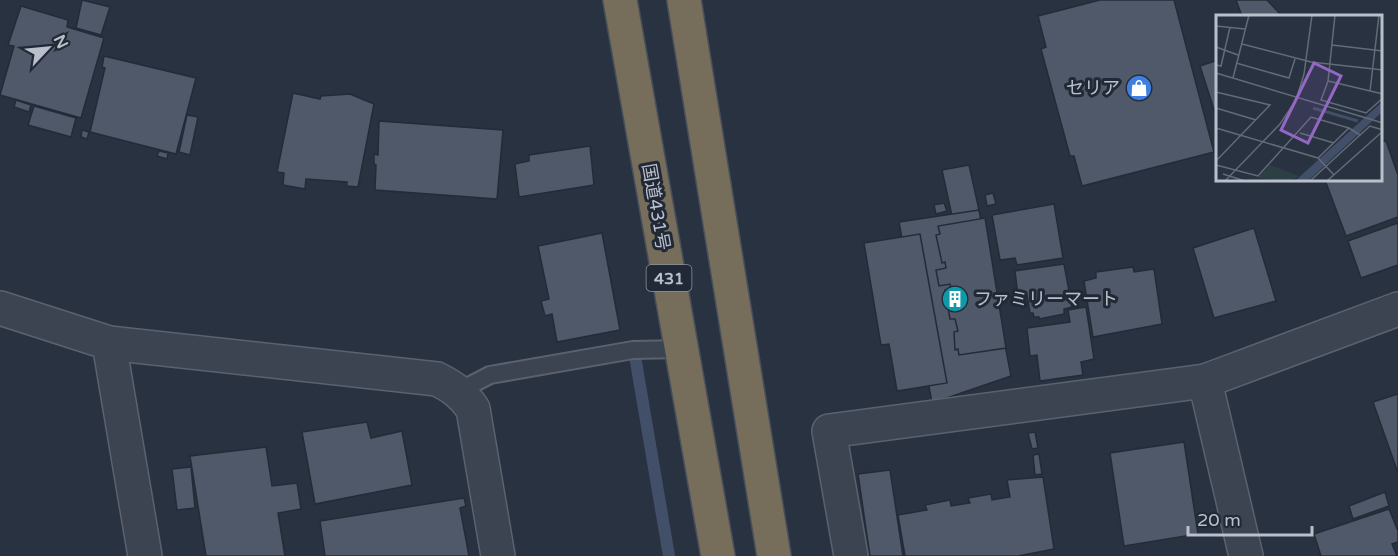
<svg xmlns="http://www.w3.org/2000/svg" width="1398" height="556" viewBox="0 0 1398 556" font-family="'Varela Round','Noto Sans JP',sans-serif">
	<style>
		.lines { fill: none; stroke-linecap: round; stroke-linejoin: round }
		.stream { stroke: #414f68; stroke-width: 12 }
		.building { fill: #505969; stroke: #242b38; stroke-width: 1.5 }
		.lane-casing { stroke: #5b626e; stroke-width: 20 }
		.street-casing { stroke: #5b626e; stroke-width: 36 }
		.highway-casing { stroke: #484f5b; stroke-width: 36 }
		.lane { stroke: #3d4451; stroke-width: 16 }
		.street { stroke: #3d4451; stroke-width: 33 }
		.highway { stroke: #766d5b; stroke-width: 33 }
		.labels { text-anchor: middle; stroke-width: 6; stroke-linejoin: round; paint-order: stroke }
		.shield { fill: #222936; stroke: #8c939e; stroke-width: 1.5 }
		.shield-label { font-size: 16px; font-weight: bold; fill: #bac0cb }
		.poi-label { font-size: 18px; fill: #bac0cb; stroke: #222936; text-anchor: end }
		.street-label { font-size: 18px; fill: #bac0cb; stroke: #222936 }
		.inset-river { fill: none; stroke: #414f68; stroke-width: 3 }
		.inset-road { fill: none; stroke: #636b78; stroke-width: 1.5 }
		.view { fill: #9467c4; fill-opacity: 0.15; stroke: #9467c4; stroke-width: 3 }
		.inset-edge { fill: none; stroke: #bac0cb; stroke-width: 3 }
	</style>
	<rect width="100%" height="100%" fill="#293241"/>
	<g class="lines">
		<!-- stream -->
		<polyline class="stream" points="636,362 669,556"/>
	</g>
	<!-- building -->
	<g class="building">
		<polygon points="82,0 110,7 101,35 76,28"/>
		<polygon points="1100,0 1174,0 1214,152 1082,186 1074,156 1070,156 1041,49 1046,47 1038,16"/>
		<polygon points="1236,0 1267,0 1282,16 1242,16"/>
		<polygon points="21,6 68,20 67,27 104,38 81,118 0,95 14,46 8,45"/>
		<polygon points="104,56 196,78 176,154 90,132 105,68 102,67"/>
		<polygon points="1218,60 1218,122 1200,66"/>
		<polygon points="293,93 320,99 321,96 350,94 374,104 358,187 347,186 347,182 306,179 305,189 283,185 284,173 277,172"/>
		<polygon points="16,100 31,105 29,112 14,107"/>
		<polygon points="34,106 76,118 71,137 28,125"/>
		<polygon points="187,115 198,117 190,155 179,152"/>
		<polygon points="379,121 503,130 497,199 375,190 376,165 374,164 374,154 378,155"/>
		<polygon points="82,130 89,132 87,139 81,137"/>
		<polygon points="1386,141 1398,175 1398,217 1346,236 1325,180 1382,180 1382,142"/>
		<polygon points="590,146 594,185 519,197 515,164 529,161 529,155"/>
		<polygon points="159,151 168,153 167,159 157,156"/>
		<polygon points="969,165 979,210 952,216 942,170"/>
		<polygon points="993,193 996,204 987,206 985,195"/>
		<polygon points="944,203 947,211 936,214 934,205"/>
		<polygon points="1054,204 1063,258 1017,265 1015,258 1000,260 992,215"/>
		<polygon points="979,210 1011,376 932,403 899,222"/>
		<polygon points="985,218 1006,348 959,355 958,349 955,350 954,332 958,331 955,319 950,319 945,290 951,289 950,284 939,286 936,270 946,268 945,262 942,263 936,235 940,234 938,226"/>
		<polygon points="1398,223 1398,265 1361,278 1348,241"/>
		<polygon points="1254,228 1276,301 1214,318 1193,248"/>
		<polygon points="602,233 620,330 557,342 552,314 545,316 541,301 549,299 538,246"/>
		<polygon points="920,234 947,383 897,391 889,344 881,345 864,243"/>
		<polygon points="1064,264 1072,307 1064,309 1064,314 1039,319 1039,317 1034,317 1033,313 1030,313 1027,295 1018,296 1015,271"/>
		<polygon points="1133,267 1134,272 1154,269 1162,324 1093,337 1084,281 1096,278 1096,272"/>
		<polygon points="1086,307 1094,359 1081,362 1083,375 1040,381 1037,355 1030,356 1027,328 1070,322 1068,310"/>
		<polygon points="1398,394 1398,473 1373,402"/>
		<polygon points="367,422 371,438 402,431 412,485 315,504 302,432"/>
		<polygon points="1035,432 1038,448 1032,449 1028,433"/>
		<polygon points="1184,442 1198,534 1124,546 1110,453"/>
		<polygon points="266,447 272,486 297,483 301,509 278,513 285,556 206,556 190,456"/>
		<polygon points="1039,454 1042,474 1035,475 1033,455"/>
		<polygon points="191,467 195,508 177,510 172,469"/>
		<polygon points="890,470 903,556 870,556 858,474"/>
		<polygon points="1043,477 1054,549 1018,556 905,556 898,515 927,510 925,505 950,500 951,506 970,503 968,498 991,494 992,500 1010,497 1007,480"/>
		<polygon points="1385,492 1389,506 1353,519 1349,506"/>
		<polygon points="464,498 466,506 460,508 469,556 325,556 320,521"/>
		<polygon points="1389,509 1398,531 1398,542 1392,544 1397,556 1321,556 1314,534"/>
	</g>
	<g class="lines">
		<!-- lane casing -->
		<g class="lane-casing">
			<polyline id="lane" points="459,391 490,375 633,350 682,349"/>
		</g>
		<!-- street casing -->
		<g class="street-casing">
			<g id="street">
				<path d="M0,308L109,343L437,379C453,387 463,394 473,409L498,556"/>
				<polyline points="109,343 145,556"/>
				<polyline points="1205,381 1246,556"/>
				<polyline points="851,556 829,431 1205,381 1398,309"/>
			</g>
		</g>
		<!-- highway casing -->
		<g class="highway-casing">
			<g id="highway">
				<polyline points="620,0 718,556"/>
				<polyline points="684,0 774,556"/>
			</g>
		</g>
		<!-- lane -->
		<use href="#lane" class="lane"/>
		<!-- street -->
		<use href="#street" class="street"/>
		<!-- highway -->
		<use href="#highway" class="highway"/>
	</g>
	<!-- icons -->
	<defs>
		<g id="shop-disc" transform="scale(1.35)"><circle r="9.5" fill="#3f7fe0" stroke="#222936"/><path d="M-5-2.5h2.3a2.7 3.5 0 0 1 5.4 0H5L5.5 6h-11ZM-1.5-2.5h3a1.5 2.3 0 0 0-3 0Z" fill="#fff"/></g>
		<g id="building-disc" transform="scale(1.35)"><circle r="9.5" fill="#0f9aa8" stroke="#222936"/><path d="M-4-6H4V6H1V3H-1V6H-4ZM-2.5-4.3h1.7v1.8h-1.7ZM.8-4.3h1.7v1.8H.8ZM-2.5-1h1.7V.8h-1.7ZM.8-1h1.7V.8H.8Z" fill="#fff"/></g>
	</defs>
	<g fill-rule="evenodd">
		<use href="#shop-disc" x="1139" y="88"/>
		<use href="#building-disc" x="955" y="299"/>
	</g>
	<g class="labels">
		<!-- shield labels -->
		<rect class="shield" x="646.5" y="265" width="45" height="26" rx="4.5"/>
		<g class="shield-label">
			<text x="669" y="284">431</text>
		</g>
		<!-- poi labels -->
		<g class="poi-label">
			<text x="1120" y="94">セリア</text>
			<text x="974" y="305" text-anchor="start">ファミリーマート</text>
		</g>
		<!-- street labels -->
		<g class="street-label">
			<text transform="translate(656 207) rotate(80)" y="6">国道431号</text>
		</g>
	</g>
	<!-- overview -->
	<g transform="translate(1216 15)">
		<rect width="166" height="166" fill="#293241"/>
		<path d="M54,150L83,161L74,166L42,163Z" fill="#2c4043"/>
		<path d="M166,87V97L93,165L79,166Z" fill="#414f68"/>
		<path class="inset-river" d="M97,93L142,106"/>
		<path class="inset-road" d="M119,0L112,66L105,85L150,98L167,83M0,11L29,14M26,29L95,47L167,55M116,30L167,36M0,32L22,40M20,48L73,63L79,44M0,50L5,51L14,12M0,58L167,108M17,63L33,0M112,66L167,79M154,76L163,0M0,77L54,90L0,146M0,93L40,105M0,113L102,143L118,160M84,118L118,128M102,143L133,113L144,120L154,111L167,115M0,150L42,161L95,102L133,113M7,159L29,166M9,166L64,109L80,85L88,59L96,0M94,166L144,120M111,166L167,116"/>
		<path class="view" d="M98,48L125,61L92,128L65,115Z"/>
		<rect width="166" height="166" class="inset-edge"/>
	</g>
	<!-- north arrow -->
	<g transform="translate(48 48) rotate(64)" stroke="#222936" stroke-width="4.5" paint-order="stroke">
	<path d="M0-4.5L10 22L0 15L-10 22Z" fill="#bac0cb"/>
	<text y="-9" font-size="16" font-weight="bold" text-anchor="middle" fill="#bac0cb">N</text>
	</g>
	<!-- scale -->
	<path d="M1188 526v9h124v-9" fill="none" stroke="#bac0cb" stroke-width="3"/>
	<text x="1197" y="526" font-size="18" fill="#bac0cb" stroke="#222936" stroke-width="4.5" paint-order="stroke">20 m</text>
</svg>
